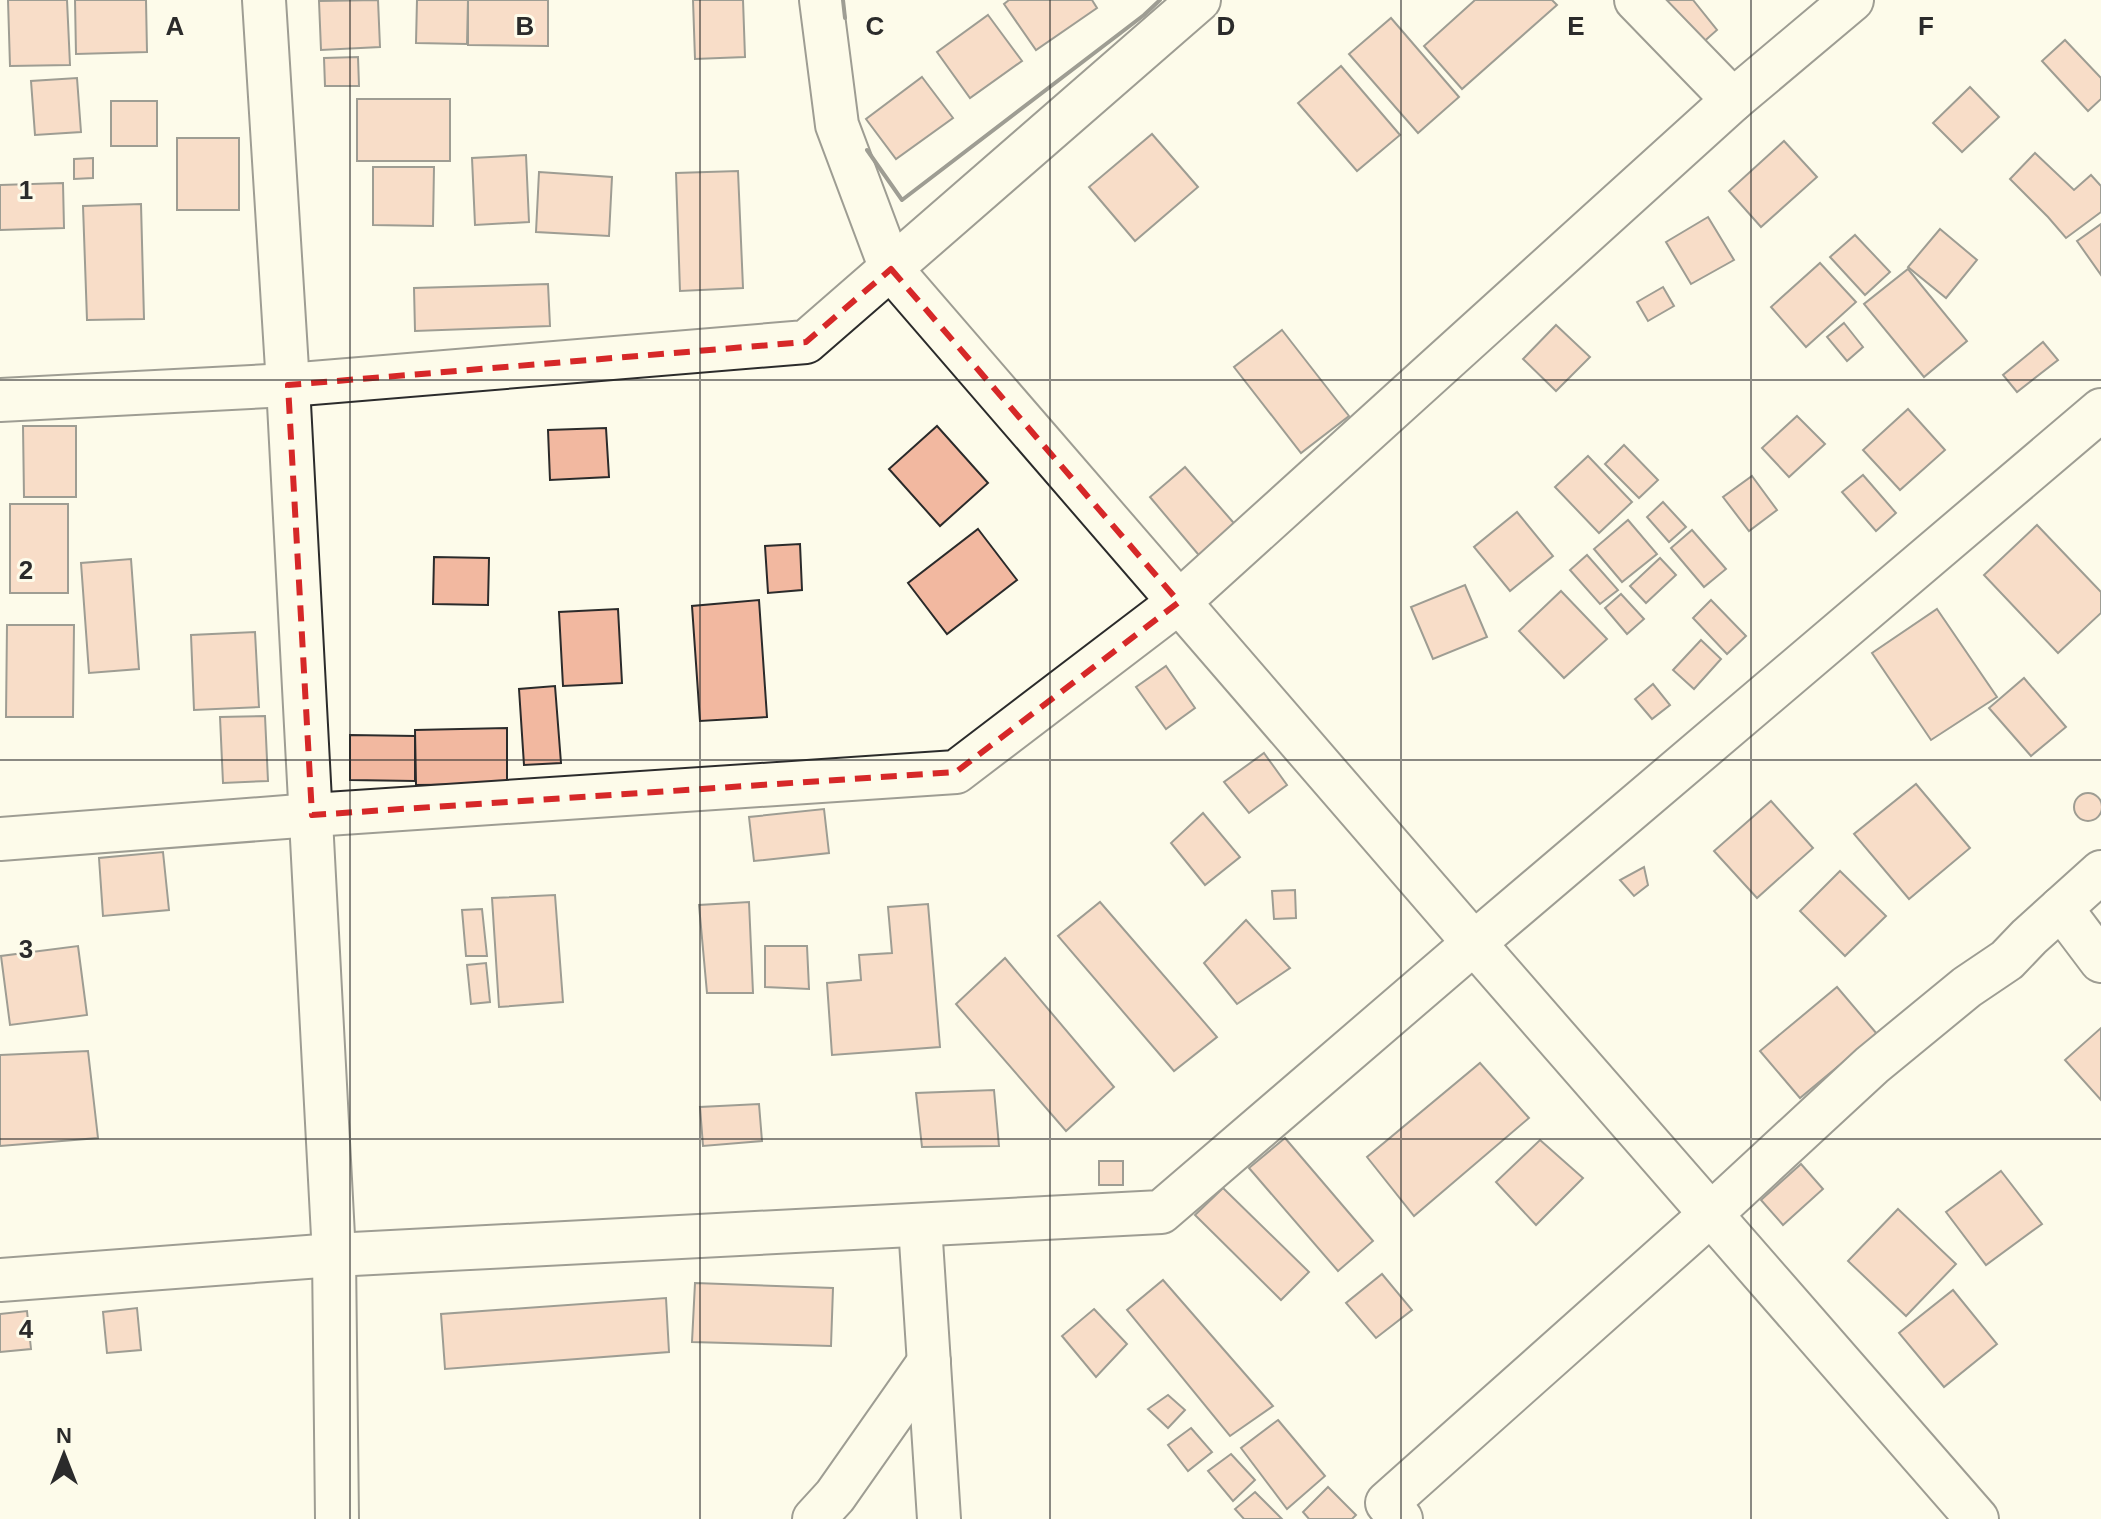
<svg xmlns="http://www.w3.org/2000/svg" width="2101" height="1519" viewBox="0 0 2101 1519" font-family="Arial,sans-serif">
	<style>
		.building { fill: #f2b8a0; stroke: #2b2b2b; stroke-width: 2 }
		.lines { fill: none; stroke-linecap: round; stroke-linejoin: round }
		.street-casing { stroke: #2b2b2b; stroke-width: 46 }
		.street { stroke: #fdfbea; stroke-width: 42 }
		.wall { stroke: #2b2b2b; stroke-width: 4 }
		.marked { fill: none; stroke: #d62828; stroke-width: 6; stroke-dasharray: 16 10; stroke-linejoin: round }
		.grid { fill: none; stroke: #2b2b2b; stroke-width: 2; stroke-opacity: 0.55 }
		.grid-label { font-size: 26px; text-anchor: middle; font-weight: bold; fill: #2b2b2b; stroke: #fdfbea; stroke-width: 6; stroke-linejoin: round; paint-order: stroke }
	</style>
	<rect width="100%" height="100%" fill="#fdfbea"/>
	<!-- building -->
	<g class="building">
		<polygon points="8,0 67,0 70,65 10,66"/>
		<polygon points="75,0 146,0 147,52 76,54"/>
		<polygon points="378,0 380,47 321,50 319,1"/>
		<polygon points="417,0 468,0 467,44 416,43"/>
		<polygon points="468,0 548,0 548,46 468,45"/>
		<polygon points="693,0 743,0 745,57 695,59"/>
		<polygon points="1009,0 1092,0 1097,8 1036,50 1004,4"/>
		<polygon points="1475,0 1552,0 1557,5 1462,89 1424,46"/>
		<polygon points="1669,0 1693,0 1717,30 1700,45 1666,3"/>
		<polygon points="988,15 1022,61 970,98 937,52"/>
		<polygon points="1391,18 1459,97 1418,133 1349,54"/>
		<polygon points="2065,40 2101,78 2101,99 2088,111 2042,61"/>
		<polygon points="358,57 359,86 325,86 324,58"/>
		<polygon points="1341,66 1400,135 1357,171 1298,103"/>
		<polygon points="922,77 953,118 896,159 866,119"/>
		<polygon points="77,78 81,132 35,135 31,81"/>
		<polygon points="1970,87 1999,117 1962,152 1933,123"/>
		<rect x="357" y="99" width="93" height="62"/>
		<rect x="111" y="101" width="46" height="45"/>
		<polygon points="1152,134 1198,187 1135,241 1089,187"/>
		<rect x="177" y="138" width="62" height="72"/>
		<polygon points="1784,141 1817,177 1761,227 1729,191"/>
		<polygon points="2035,153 2074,190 2091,175 2101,186 2101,212 2066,238 2048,217 2010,179"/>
		<polygon points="526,155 529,222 475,225 472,158"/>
		<polygon points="93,158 93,178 74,179 74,159"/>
		<polygon points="373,167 434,167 433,226 373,225"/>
		<polygon points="738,171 743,288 680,291 676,173"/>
		<polygon points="539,172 612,177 609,236 536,232"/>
		<polygon points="63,183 64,228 0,230 0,185"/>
		<polygon points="141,204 144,319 87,320 83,206"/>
		<polygon points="1708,217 1734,260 1691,284 1666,242"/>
		<polygon points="2101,224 2101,275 2077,241"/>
		<polygon points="1940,229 1977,260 1946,298 1908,267"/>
		<polygon points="1855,235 1890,272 1865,295 1830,257"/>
		<polygon points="1820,263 1856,302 1806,347 1771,307"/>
		<polygon points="1908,269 1967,341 1924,377 1864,304"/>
		<polygon points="548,284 550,326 415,331 414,288"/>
		<polygon points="1663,287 1674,306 1648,321 1637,302"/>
		<polygon points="1844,323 1863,347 1847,361 1827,337"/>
		<polygon points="1556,325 1590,357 1556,391 1523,359"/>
		<polygon points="1282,330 1349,416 1301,453 1234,367"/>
		<polygon points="2043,342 2058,360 2017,392 2003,375"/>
		<polygon points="1908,409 1945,450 1900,490 1863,450"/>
		<polygon points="1797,416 1825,444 1789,477 1762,448"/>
		<polygon points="23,426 76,426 76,497 24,497"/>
		<polygon points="937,426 988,483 940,526 889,469"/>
		<polygon points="606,428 609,477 550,480 548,430"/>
		<polygon points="1624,445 1658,480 1639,498 1605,464"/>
		<polygon points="1588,456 1632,502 1599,533 1555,487"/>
		<polygon points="1185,467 1239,529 1203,560 1150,497"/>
		<polygon points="1863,475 1896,513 1876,531 1842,492"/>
		<polygon points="1752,476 1777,510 1749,531 1723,497"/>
		<polygon points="1663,502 1686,527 1669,542 1647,517"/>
		<rect x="10" y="504" width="58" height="89"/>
		<polygon points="1517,512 1553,556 1510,591 1474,547"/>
		<polygon points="1628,520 1657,554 1622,582 1594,549"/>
		<polygon points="2037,525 2101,592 2101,613 2058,653 1984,575"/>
		<polygon points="978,529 1017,580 947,634 908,583"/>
		<polygon points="1692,530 1726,569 1704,587 1671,548"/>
		<polygon points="800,544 802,590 768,593 765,546"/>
		<polygon points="1587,555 1618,590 1600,604 1570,570"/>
		<polygon points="434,557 489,558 488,605 433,604"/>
		<polygon points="1660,558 1676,575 1646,603 1630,586"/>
		<polygon points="131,559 139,669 89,673 81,563"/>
		<polygon points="1465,585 1487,637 1433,659 1411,607"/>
		<polygon points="1561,591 1607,639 1564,678 1519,631"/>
		<polygon points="1621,594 1644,619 1627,634 1605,608"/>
		<polygon points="759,600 767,717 700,721 692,606"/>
		<polygon points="1711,600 1746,636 1727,654 1693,618"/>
		<polygon points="618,609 622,683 563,686 559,612"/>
		<polygon points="1937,609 1997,697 1931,740 1872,653"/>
		<polygon points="7,625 74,625 73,717 6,717"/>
		<polygon points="255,632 259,707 194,710 191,635"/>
		<polygon points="1701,640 1721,659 1694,689 1673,670"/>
		<polygon points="1166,666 1195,708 1166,729 1136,687"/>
		<polygon points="2024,678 2066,727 2031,756 1989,708"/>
		<polygon points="1653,684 1670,705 1652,719 1635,699"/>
		<polygon points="555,686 561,763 524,765 519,689"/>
		<polygon points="265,716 268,781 223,783 220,717"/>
		<polygon points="507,728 507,784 416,785 415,730"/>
		<polygon points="350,735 415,736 415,781 350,780"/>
		<polygon points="1264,753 1287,785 1249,813 1224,782"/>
		<polygon points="1916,784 1970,848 1909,899 1854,834"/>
		<circle cx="2088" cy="807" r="14"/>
		<polygon points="1771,801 1813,848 1757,898 1714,851"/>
		<polygon points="824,809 829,853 754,861 749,817"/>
		<polygon points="1203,813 1240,857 1205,885 1171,843"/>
		<polygon points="163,852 169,910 103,916 99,858"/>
		<polygon points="1644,867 1648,885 1634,896 1620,880"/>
		<polygon points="1840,871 1886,916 1845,956 1800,911"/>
		<polygon points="1295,890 1296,918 1274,919 1272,891"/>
		<polygon points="555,895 563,1002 499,1007 492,898"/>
		<polygon points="749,902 753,993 707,993 699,905"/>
		<polygon points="1100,902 1217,1037 1174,1071 1058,936"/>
		<polygon points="928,904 940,1047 832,1055 827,983 861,980 859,955 892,953 888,907"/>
		<polygon points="482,909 487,956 466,956 462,910"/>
		<polygon points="1246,920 1290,968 1237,1004 1204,963"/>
		<polygon points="78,946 87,1015 10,1025 1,956"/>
		<polygon points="765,946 807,946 809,989 765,987"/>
		<polygon points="1005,958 1114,1087 1066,1131 956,1004"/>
		<polygon points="486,963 490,1002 471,1004 467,965"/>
		<polygon points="1837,987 1877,1034 1800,1098 1760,1051"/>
		<polygon points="2101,1028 2101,1100 2065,1060"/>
		<polygon points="88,1051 98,1138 0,1146 0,1055"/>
		<polygon points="1480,1063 1529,1118 1414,1216 1367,1157"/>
		<polygon points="994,1090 999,1146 922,1147 916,1093"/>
		<polygon points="759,1104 762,1141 703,1146 700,1107"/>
		<polygon points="1285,1138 1373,1241 1338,1271 1249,1168"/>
		<polygon points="1540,1140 1583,1178 1536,1225 1496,1182"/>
		<rect x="1099" y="1161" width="24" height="24"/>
		<polygon points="1801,1164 1823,1189 1783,1225 1761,1200"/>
		<polygon points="2001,1171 2042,1224 1986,1265 1946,1212"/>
		<polygon points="1223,1188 1309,1272 1281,1300 1195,1215"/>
		<polygon points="1898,1209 1956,1264 1906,1316 1848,1261"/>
		<polygon points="1382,1274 1412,1310 1376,1338 1346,1303"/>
		<polygon points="1163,1280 1273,1406 1230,1436 1127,1310"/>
		<polygon points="695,1283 833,1288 831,1346 692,1342"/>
		<polygon points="1953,1290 1997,1344 1944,1387 1899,1333"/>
		<polygon points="666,1298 669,1352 445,1369 441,1314"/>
		<polygon points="137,1308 141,1350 107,1353 103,1312"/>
		<polygon points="1094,1309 1127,1344 1096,1377 1062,1336"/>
		<polygon points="27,1311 31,1349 0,1352 0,1314"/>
		<polygon points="1168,1395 1185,1410 1168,1428 1148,1409"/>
		<polygon points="1278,1420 1325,1476 1287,1509 1241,1448"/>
		<polygon points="1191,1428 1212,1452 1188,1471 1168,1445"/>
		<polygon points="1231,1454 1255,1480 1233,1501 1208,1471"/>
		<polygon points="1328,1487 1356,1515 1352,1519 1309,1519 1303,1512"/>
		<polygon points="1255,1492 1282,1519 1244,1519 1235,1509"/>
	</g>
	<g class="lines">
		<!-- street casing -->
		<g class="street-casing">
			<g id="street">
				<polyline points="264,0 288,385 334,1255 337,1519"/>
				<polyline points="821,0 837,125 891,269 1474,943 1977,1519"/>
				<polyline points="1636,0 1733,100"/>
				<polyline points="0,400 288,385 806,342 1199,0"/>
				<polyline points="0,839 312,815 956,772 1179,602 1733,100 1852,0"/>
				<polyline points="2061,908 2101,961"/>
				<polyline points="920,1225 939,1519"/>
				<polyline points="0,1280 334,1255 1161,1212 1474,943 2101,410"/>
				<polyline points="814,1519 835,1496 929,1362"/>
				<polyline points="1401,1519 1387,1503 1711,1214 1872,1065 1967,987 2007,960 2029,937 2101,872"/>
			</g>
		</g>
		<!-- street -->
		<use href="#street" class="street"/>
		<!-- wall -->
		<g class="wall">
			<polyline points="843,0 845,18"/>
			<polyline points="867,150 902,200 1144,15 1160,0"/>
		</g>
	</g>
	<!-- marked area -->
	<path d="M0 0H2101V1519H0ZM891,269L1179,602L956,772L312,815L288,385L806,342Z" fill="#fdfbea" fill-opacity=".55" fill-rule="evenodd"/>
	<path class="marked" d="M891,269L1179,602L956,772L312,815L288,385L806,342Z"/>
	<!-- grid -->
	<path class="grid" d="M350,0V1519M700,0V1519M1050,0V1519M1401,0V1519M1751,0V1519M0,380H2101M0,760H2101M0,1139H2101"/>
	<g class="grid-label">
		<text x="175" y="35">A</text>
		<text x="525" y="35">B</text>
		<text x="875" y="35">C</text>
		<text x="1226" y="35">D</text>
		<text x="1576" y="35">E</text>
		<text x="1926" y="35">F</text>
		<text x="26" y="199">1</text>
		<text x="26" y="579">2</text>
		<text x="26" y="958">3</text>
		<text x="26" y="1338">4</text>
	</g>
	<!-- north arrow -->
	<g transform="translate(64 1455)" stroke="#fdfbea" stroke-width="6" paint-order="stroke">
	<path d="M0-6L14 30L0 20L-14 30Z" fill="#2b2b2b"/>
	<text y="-12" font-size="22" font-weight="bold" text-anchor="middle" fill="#2b2b2b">N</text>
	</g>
</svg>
